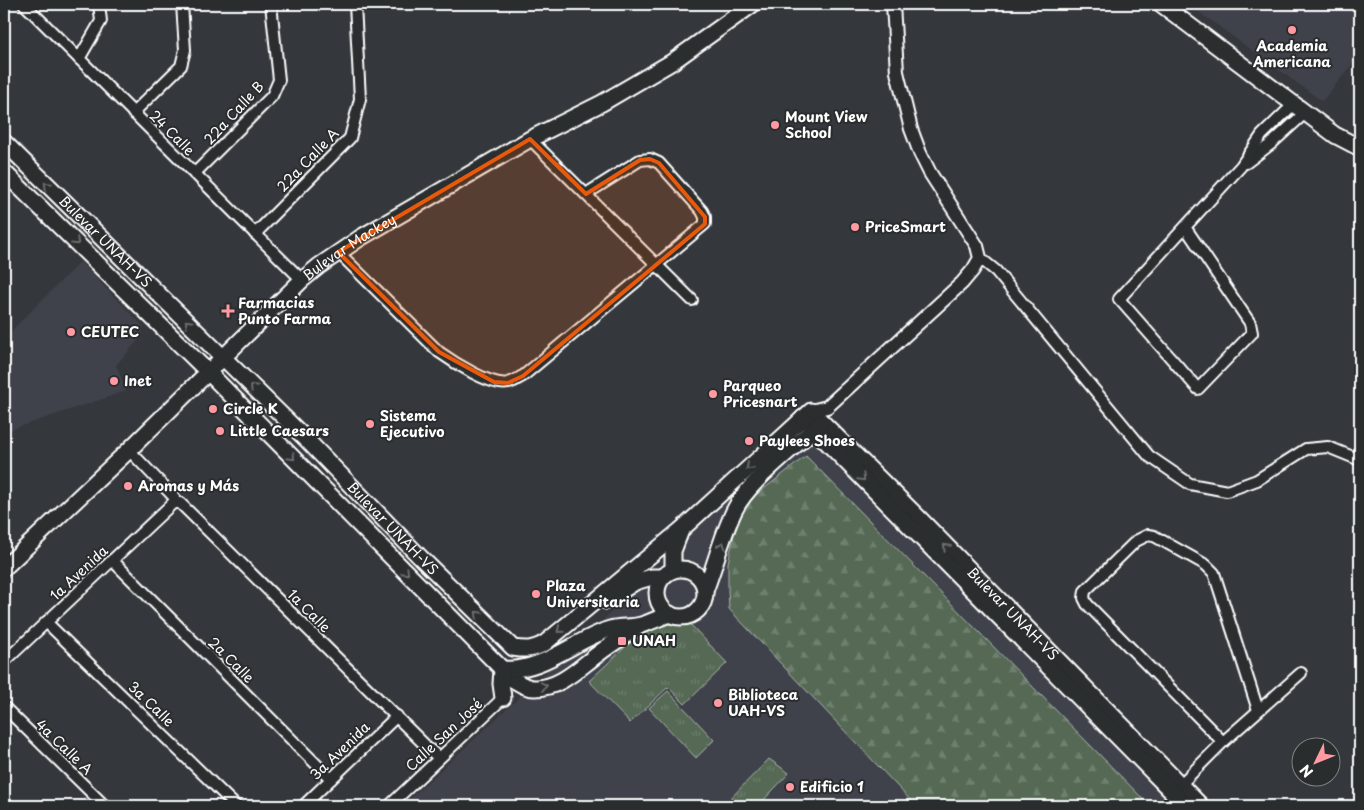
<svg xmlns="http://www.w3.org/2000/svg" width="1364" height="810" viewBox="0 0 1364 810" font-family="'Playpen Sans',sans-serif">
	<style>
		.built { fill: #41434c }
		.forest { fill: url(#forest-firs); stroke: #aab4aa }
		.park { fill: url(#park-tufts); stroke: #aab4aa }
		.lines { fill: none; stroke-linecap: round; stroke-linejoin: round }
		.minor-casing { stroke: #fff; stroke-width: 14 }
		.tertiary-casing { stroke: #fff; stroke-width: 16 }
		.secondary-casing { stroke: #fff; stroke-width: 19 }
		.minor { stroke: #2a2d2e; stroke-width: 10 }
		.tertiary { stroke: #2a2d2e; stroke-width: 12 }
		.secondary { stroke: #2a2d2e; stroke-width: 15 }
		.oneway { stroke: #6a6c6d }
		.marked { fill: #e8590c; fill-opacity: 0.2; stroke: #e8590c; stroke-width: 4; stroke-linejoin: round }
		.poi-dot { fill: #ff9aa2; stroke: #2a2d2e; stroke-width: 2 }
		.labels { text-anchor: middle; stroke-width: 4; stroke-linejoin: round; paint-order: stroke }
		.poi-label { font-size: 14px; font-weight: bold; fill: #fff; stroke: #2a2d2e; text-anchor: start }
		.street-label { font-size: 14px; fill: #fff; stroke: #2a2d2e }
	</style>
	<defs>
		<pattern id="forest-firs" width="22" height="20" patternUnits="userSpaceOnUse" patternTransform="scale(1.25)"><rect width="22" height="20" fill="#546955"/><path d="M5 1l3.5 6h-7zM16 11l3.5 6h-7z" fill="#6e806e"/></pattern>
		<pattern id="park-tufts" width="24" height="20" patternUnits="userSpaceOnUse" patternTransform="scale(1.25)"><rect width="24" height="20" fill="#546955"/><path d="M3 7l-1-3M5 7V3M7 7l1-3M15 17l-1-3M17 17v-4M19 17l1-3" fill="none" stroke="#6e806e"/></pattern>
	</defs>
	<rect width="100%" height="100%" fill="#34373c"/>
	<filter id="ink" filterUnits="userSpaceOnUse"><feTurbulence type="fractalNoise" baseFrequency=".02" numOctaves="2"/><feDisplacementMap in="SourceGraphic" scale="10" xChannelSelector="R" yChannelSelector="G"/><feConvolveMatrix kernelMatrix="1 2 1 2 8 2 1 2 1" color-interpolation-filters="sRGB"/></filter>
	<g filter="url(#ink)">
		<!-- built -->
		<g class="built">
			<polygon points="1188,4 1360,4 1360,55 1322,101"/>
			<polygon points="80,262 143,326 142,336 116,365 126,391 4,432 4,338"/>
			<polygon points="811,429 1180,806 402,806 671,557 664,548"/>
		</g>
		<!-- forest -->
		<polygon class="forest" points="806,456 1150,806 916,806 729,609 728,589 728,563 734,535 747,502"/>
		<!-- park -->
		<g class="park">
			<polygon points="671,604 727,663 685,704 668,687 630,723 589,681"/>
			<polygon points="668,691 714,740 696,758 649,708"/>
			<polygon points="769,759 789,773 758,806 723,806"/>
		</g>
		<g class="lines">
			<!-- minor casing -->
			<g class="minor-casing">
				<g id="minor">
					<polyline points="24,4 302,280"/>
					<polyline points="79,59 101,21 99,4"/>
					<polyline points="133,113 181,66 185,50 182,4"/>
					<polyline points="530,139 692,300"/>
					<polyline points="1246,163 1271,144 1306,112"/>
					<polyline points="194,174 272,96 279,80 271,4"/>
					<polyline points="1185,227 1250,323 1252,333 1198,389 1119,299 1241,166 1262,135 1294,104"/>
					<polyline points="255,234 350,138 360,99 355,4"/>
					<path d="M338,252L439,352C453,362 492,387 508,383C514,382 518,378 523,376L705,224V217L702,211L659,163L650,159L640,160L586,194"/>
					<polyline points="980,258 996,271 1149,456 1190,484 1227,491 1257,480 1306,449 1328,447 1360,460"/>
					<polyline points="129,450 174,497"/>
					<polyline points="112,560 331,779"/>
					<polyline points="46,622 236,806"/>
					<polyline points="4,662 173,503 180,503 424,744"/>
					<polyline points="4,707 105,806"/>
					<polyline points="1223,742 1087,604 1084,598 1085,591 1136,541 1148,535 1154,536 1206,565 1214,573 1258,710"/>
					<polyline points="429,749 439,758"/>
					<polyline points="1180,785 1223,742 1301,673"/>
					<polyline points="303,806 397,716"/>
					<polyline points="389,806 503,698 505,694"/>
				</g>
			</g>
			<!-- tertiary casing -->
			<g class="tertiary-casing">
				<polyline id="tertiary" points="811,411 827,407 962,283 973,270 980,258 977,246 930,173 920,153 911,129 897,72 893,4"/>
			</g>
			<!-- secondary casing -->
			<g class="secondary-casing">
				<g id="secondary">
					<polyline points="1161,4 1335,135 1360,148"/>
					<path id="s1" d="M4,142L306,439L421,558L513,648C526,650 533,650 545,643L682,529L811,411L920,519L1201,806"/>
					<path d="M4,172L208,372L512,679C519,683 526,688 534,688C559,689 579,668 598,654C611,644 626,635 639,626"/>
					<polyline points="803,418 1186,806"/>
					<path id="s2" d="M4,568L129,450L302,280L319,266L360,238L530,139L602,103L672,62L753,4"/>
					<circle cx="681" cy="593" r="24"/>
					<polyline points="673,570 673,551 681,530"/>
					<path d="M705,591C715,565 722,536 734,511C749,480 795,448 820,423"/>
					<polyline points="606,601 635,582 652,577 663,577"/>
					<path d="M502,669C542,673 574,640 610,629C620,626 631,628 641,625C651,622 661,617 670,614"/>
					<polyline points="502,669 501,684 503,698"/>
				</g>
			</g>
			<!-- minor -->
			<use href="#minor" class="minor"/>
			<!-- tertiary -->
			<use href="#tertiary" class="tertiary"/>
			<!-- secondary -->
			<use href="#secondary" class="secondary"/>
		</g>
		<!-- one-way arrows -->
		<defs><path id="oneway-chevron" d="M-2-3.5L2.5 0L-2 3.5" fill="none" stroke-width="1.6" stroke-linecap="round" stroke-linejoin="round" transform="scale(1.25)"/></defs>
		<g class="oneway">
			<use href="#oneway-chevron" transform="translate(47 185) rotate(-135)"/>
			<use href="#oneway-chevron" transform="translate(76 242) rotate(44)"/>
			<use href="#oneway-chevron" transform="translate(188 323) rotate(-135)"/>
			<use href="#oneway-chevron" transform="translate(253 387) rotate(-135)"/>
			<use href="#oneway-chevron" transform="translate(292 457) rotate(45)"/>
			<use href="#oneway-chevron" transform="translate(749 467) rotate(138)"/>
			<use href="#oneway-chevron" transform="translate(862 478) rotate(45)"/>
			<use href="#oneway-chevron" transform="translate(722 545) rotate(-71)"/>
			<use href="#oneway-chevron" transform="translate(946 547) rotate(-134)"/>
			<use href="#oneway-chevron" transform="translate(406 572) rotate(45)"/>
			<use href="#oneway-chevron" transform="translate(478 614) rotate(-135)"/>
			<use href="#oneway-chevron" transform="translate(560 630) rotate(140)"/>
			<use href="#oneway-chevron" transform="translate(544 686) rotate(-11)"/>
		</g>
	</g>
	<!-- marked area -->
	<path class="marked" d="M530,139L586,194L640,160L650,159L659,163L705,217V224L523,376L508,383L494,382L439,352L338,252Z"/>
	<!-- markers -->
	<g class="poi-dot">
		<circle cx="1292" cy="30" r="5"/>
		<circle cx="775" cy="125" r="5"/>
		<circle cx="855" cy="227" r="5"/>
		<path d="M225.5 303.5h5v5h5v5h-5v5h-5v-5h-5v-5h5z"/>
		<circle cx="71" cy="332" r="5"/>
		<circle cx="114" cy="381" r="5"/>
		<circle cx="713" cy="394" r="5"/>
		<circle cx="213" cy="409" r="5"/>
		<circle cx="370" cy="424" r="5"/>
		<circle cx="220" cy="431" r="5"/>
		<circle cx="749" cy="441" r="5"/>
		<circle cx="128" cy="486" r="5"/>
		<circle cx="536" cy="594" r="5"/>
		<rect x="617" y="636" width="10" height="10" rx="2.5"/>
		<circle cx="718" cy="703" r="5"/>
		<circle cx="790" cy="787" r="5"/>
	</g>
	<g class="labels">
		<!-- poi labels -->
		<g class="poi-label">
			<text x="1292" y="51" text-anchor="middle">Academia<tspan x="1292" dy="16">Americana</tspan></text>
			<text x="785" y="122">Mount View<tspan x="785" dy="16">School</tspan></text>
			<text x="865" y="232">PriceSmart</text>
			<text x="238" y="308">Farmacias<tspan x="238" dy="16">Punto Farma</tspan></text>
			<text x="81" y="337">CEUTEC</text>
			<text x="124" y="386">Inet</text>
			<text x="723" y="391">Parqueo<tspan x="723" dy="16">Pricesnart</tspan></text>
			<text x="223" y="414">Circle K</text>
			<text x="380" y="421">Sistema<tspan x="380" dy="16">Ejecutivo</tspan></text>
			<text x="230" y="436">Little Caesars</text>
			<text x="759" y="446">Paylees Shoes</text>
			<text x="138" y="491">Aromas y Más</text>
			<text x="546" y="591">Plaza<tspan x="546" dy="16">Universitaria</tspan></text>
			<text x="632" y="646">UNAH</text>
			<text x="728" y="700">Biblioteca<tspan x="728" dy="16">UAH-VS</tspan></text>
			<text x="800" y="792">Edificio 1</text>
		</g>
		<!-- street labels -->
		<g class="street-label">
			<text transform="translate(234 113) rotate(-47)" y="5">22a Calle B</text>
			<text transform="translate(172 133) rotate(45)" y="5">24 Calle</text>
			<text transform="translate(308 160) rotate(-46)" y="5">22a Calle A</text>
			<text dy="5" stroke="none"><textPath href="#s1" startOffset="142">Bulevar UNAH-VS</textPath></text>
			<text dy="5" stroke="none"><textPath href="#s2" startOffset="472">Bulevar Mackey</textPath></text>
			<text dy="5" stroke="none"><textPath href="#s1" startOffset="548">Bulevar UNAH-VS</textPath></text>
			<text transform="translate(79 573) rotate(-43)" y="5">1a Avenida</text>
			<text transform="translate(309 611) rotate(45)" y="5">1a Calle</text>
			<text dy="5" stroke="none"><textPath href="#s1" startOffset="1390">Bulevar UNAH-VS</textPath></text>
			<text transform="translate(231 660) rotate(45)" y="5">2a Calle</text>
			<text transform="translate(151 704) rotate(44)" y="5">3a Calle</text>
			<text transform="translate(444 735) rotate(-43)" y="5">Calle San José</text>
			<text transform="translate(64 747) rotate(44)" y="5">4a Calle A</text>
			<text transform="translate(340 751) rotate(-44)" y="5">3a Avenida</text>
		</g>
	</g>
	<!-- margin -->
	<rect width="1364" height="810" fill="none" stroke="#2a2d2e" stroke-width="20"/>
	<rect x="10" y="10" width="1344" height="790" fill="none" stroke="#fff" stroke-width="2" filter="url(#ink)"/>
	<!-- north arrow -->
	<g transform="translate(1316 762) rotate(227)"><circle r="24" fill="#2a2d2e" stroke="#7f8182"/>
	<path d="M0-4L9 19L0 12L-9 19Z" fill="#ff9aa2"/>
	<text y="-8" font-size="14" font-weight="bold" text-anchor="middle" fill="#ffffff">N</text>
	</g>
</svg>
